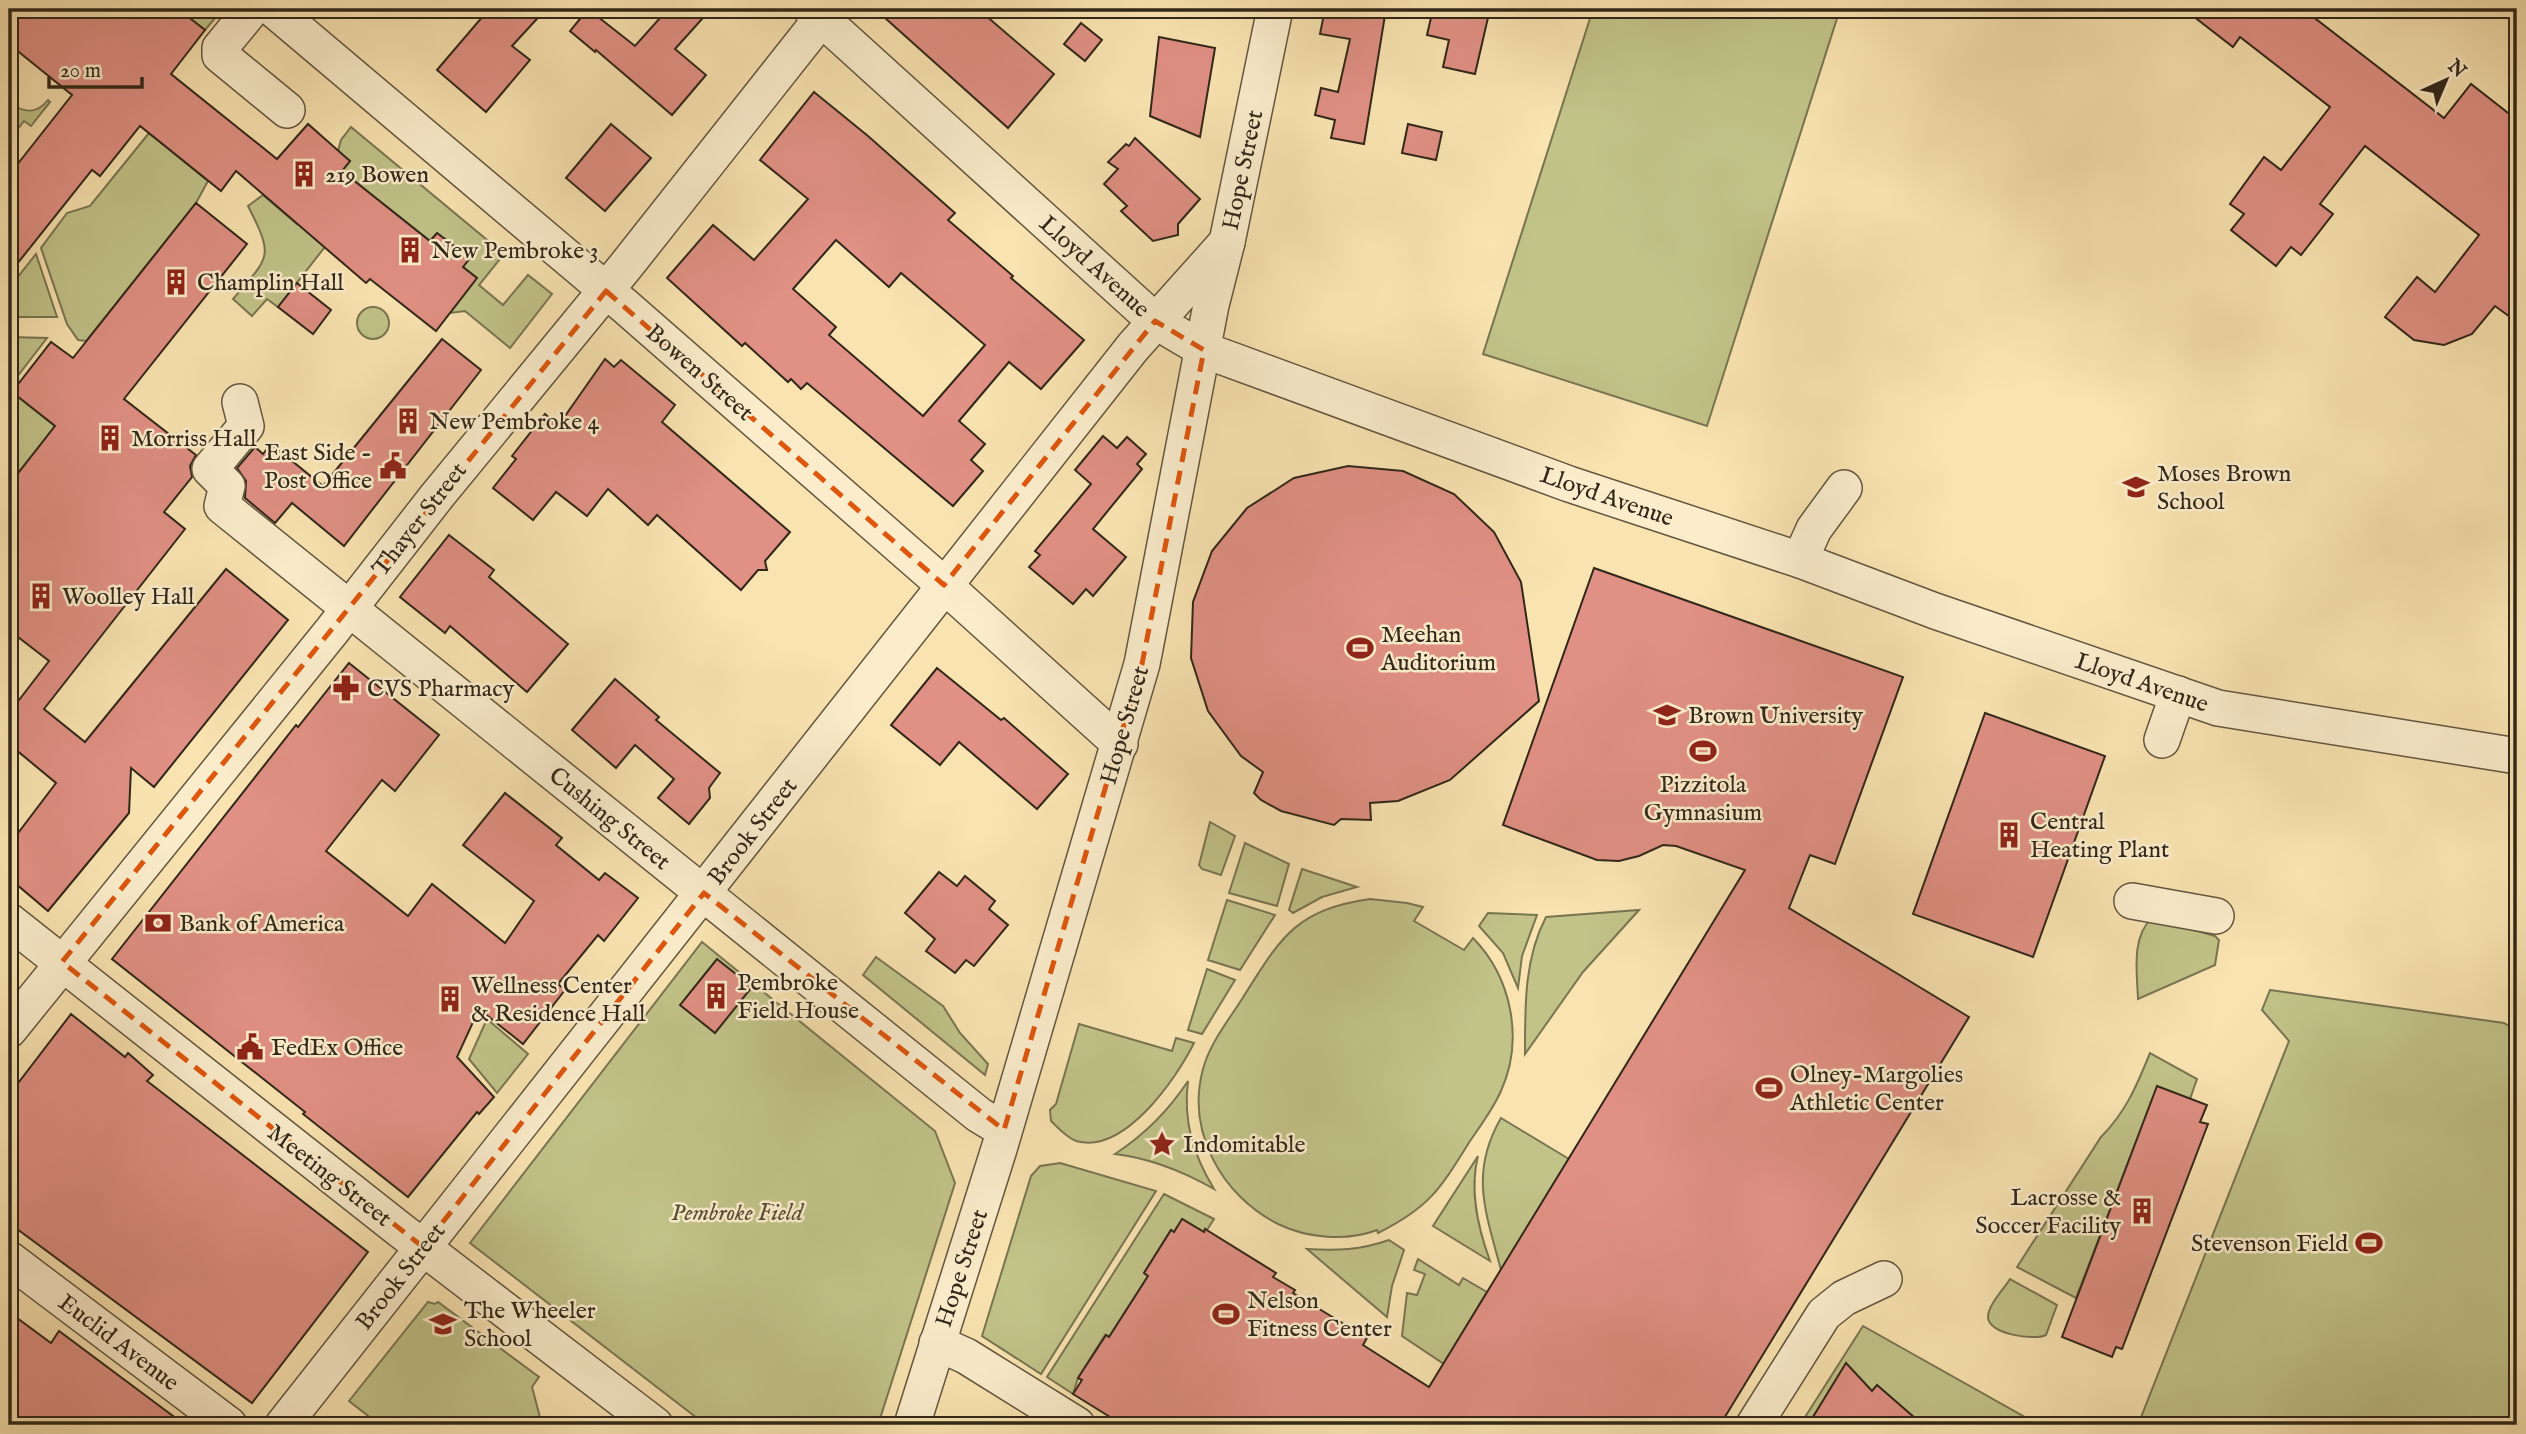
<svg xmlns="http://www.w3.org/2000/svg" width="2526" height="1434" viewBox="0 0 2526 1434" font-family="'IM FELL English',serif">
	<style>
		.green { fill: #c1c389; stroke: #797551; stroke-width: 2 }
		.building { fill: #e09084; stroke: #312719; stroke-width: 2; fill-rule: evenodd }
		.lines { fill: none; stroke-linecap: round; stroke-linejoin: round }
		.minor-casing { stroke: #63563f; stroke-width: 38 }
		.minor { stroke: #fbedcc; stroke-width: 35 }
		.marked { fill: none; stroke: #df560d; stroke-width: 5; stroke-dasharray: 14 9; stroke-linejoin: round }
		.labels { text-anchor: middle; stroke-width: 5; stroke-linejoin: round; paint-order: stroke }
		.street-label { font-size: 24px; fill: #312719; stroke: #fbedcc }
		.poi-label { font-size: 24px; fill: #312719; stroke: #fbedcc; text-anchor: start }
		.park-label { font-size: 24px; font-style: italic; fill: #554e35; stroke: #fbedcc }
	</style>
	<rect width="100%" height="100%" fill="#f9e4b1"/>
	<filter id="stains"><feTurbulence type="fractalNoise" baseFrequency=".00286" numOctaves="4"/><feColorMatrix values="0 0 0 0 .2 0 0 0 0 .09 0 0 0 0 .02 0 0 0 .5 -.17"/></filter>
	<radialGradient id="worn" r=".72"><stop offset=".6" stop-color="#630" stop-opacity="0"/><stop offset="1" stop-color="#630" stop-opacity=".3"/></radialGradient>
	<!-- green -->
	<g class="green">
		<polygon points="178,9 218,9 221,11 205,30"/>
		<polygon points="1593,9 1840,9 1707,426 1483,354"/>
		<path d="M48,100L50,102L31,126L24,121L9,140V102C23,113 36,115 48,100Z"/>
		<path d="M351,127L504,254L479,285L503,305L528,275L552,294L510,348L465,311L450,313L477,278L463,267L469,258L437,233L430,241L357,184L327,222L324,248L278,307L267,299L252,316L233,299C269,256 275,259 248,206L263,195L297,224L350,161L338,151L341,140Z"/>
		<polygon points="149,133 208,181 196,203 86,341 78,340 67,324 41,248 67,213 90,206"/>
		<polygon points="36,254 57,317 9,317 9,288"/>
		<circle cx="373" cy="323" r="16"/>
		<polygon points="9,337 47,338 9,387"/>
		<polygon points="9,389 55,426 9,484"/>
		<polygon points="1210,822 1235,836 1221,875 1202,869 1199,865"/>
		<polygon points="1245,843 1289,864 1277,906 1229,893"/>
		<polygon points="1302,869 1357,887 1322,897 1293,913 1289,910"/>
		<path d="M1370,899L1407,903L1423,907L1414,921L1464,950L1473,938C1512,978 1524,1040 1501,1091C1493,1109 1481,1125 1470,1141C1440,1189 1430,1207 1378,1233L1377,1230C1346,1242 1307,1238 1278,1224C1222,1196 1186,1132 1203,1069C1210,1043 1228,1021 1242,999C1280,939 1294,910 1370,899Z"/>
		<polygon points="1227,900 1275,915 1240,970 1208,960"/>
		<path d="M1639,910L1583,972L1525,1054C1525,1007 1524,959 1546,917Z"/>
		<polygon points="1488,913 1537,915 1522,956 1518,988 1503,953 1479,926"/>
		<path d="M2152,918L2215,936L2219,940L2215,965L2138,999C2137,973 2131,937 2152,918Z"/>
		<polygon points="702,942 935,1131 955,1183 878,1425 706,1425 470,1243"/>
		<polygon points="876,957 943,1006 960,1033 988,1064 985,1075 863,975"/>
		<polygon points="1207,969 1235,980 1202,1034 1188,1030"/>
		<polygon points="2270,990 2504,1023 2517,1031 2517,1425 2138,1425 2289,1041 2262,1010"/>
		<polygon points="487,1019 528,1054 497,1093 469,1059"/>
		<path d="M1079,1024L1172,1051L1176,1038L1194,1043C1176,1079 1124,1155 1076,1141C1066,1137 1058,1128 1051,1121L1050,1110L1056,1104Z"/>
		<path d="M2150,1053L2197,1079L2190,1099L2157,1087L2076,1298L2017,1267L2101,1137C2126,1112 2137,1085 2150,1053Z"/>
		<path d="M1188,1081C1183,1122 1193,1154 1214,1189C1184,1172 1149,1158 1115,1154C1144,1135 1169,1110 1188,1081Z"/>
		<path d="M1501,1118L1569,1159L1501,1270C1486,1213 1469,1173 1501,1118Z"/>
		<path d="M1478,1156C1469,1191 1478,1228 1490,1261L1433,1226Z"/>
		<polygon points="1060,1163 1156,1191 1041,1374 982,1336 1031,1176 1040,1166"/>
		<polygon points="1164,1194 1214,1219 1207,1230 1205,1229 1204,1232 1183,1219 1174,1232 1171,1230 1144,1273 1148,1276 1109,1337 1105,1335 1078,1378 1073,1394 1047,1377"/>
		<path d="M1389,1240L1404,1250L1392,1286L1387,1317L1307,1249C1336,1251 1361,1250 1389,1240Z"/>
		<polygon points="1418,1259 1459,1285 1463,1278 1487,1292 1444,1364 1402,1336 1407,1293 1417,1295 1425,1274 1414,1270"/>
		<path d="M2010,1279L2057,1305L2046,1335C2034,1341 1988,1334 1988,1317C1988,1305 2004,1289 2010,1279Z"/>
		<polygon points="428,1302 435,1304 438,1302 539,1377 532,1387 542,1425 380,1425 349,1401"/>
		<polygon points="1863,1326 2039,1425 1800,1425"/>
	</g>
	<!-- building -->
	<g class="building">
		<polygon points="9,9 178,9 205,30 171,74 277,159 308,124 350,161 342,171 430,241 437,233 470,258 463,267 477,278 436,331 370,279 366,283 236,171 221,191 140,126 100,176 92,170 9,274 9,175 72,95 9,44"/>
		<polygon points="489,9 546,9 512,46 530,60 486,112 437,70"/>
		<polygon points="588,9 635,46 668,9 711,9 675,49 706,75 672,115 596,50 595,52 570,31"/>
		<polygon points="875,9 978,9 1054,74 1008,128"/>
		<polygon points="1325,9 1386,9 1364,144 1331,138 1335,120 1315,115 1321,88 1338,92 1350,39 1320,34"/>
		<polygon points="1433,9 1490,9 1475,74 1443,67 1449,40 1427,35"/>
		<polygon points="2184,9 2303,9 2444,118 2471,84 2517,120 2517,322 2495,306 2472,334 2444,345 2414,340 2385,317 2417,277 2435,292 2479,235 2365,146 2320,204 2333,214 2301,255 2291,247 2276,266 2231,230 2244,214 2230,204 2264,157 2281,170 2330,107 2240,37 2233,47"/>
		<polygon points="1081,23 1102,40 1085,61 1064,44"/>
		<polygon points="1159,37 1215,48 1200,137 1150,116"/>
		<path d="M814,92L868,136L955,213L948,220L1013,276L1011,278L1084,340L1041,389L1009,362L959,421L985,444L971,460L983,471L953,506L807,383L801,389L791,379L788,382L745,343L742,346L667,278L713,225L754,260L808,199L760,160ZM836,240L889,287L901,273L985,345L923,416L829,335L836,327L793,289Z"/>
		<polygon points="611,124 651,158 605,211 566,178"/>
		<polygon points="1408,124 1442,132 1436,160 1402,153"/>
		<polygon points="1135,138 1200,199 1178,224 1178,235 1153,241 1121,211 1127,206 1104,184 1118,169 1108,162 1126,144 1129,146"/>
		<polygon points="196,203 247,244 124,399 196,455 190,466 192,477 164,512 185,529 44,709 85,742 226,569 288,620 154,787 131,768 129,813 48,911 9,878 9,845 56,783 9,744 9,713 49,661 9,630 9,485 55,426 12,392 51,342 73,358"/>
		<polygon points="297,283 331,310 313,334 278,307"/>
		<polygon points="442,339 481,370 344,546 292,503 275,523 245,498 246,481 237,468 255,447 263,454 271,444 323,486"/>
		<polygon points="605,359 614,367 621,360 675,405 662,422 790,532 765,561 767,570 758,570 741,590 657,515 648,525 608,489 587,516 556,492 533,520 493,488 516,459 512,456 545,414 558,426"/>
		<polygon points="1103,436 1117,448 1127,437 1146,454 1137,464 1142,469 1093,529 1126,557 1093,596 1086,589 1073,604 1029,567 1040,555 1035,551 1091,484 1075,470"/>
		<polygon points="1348,466 1403,471 1454,494 1494,532 1521,582 1539,701 1450,780 1398,801 1370,803 1371,820 1341,819 1334,825 1281,811 1261,800 1254,793 1263,772 1241,756 1208,711 1191,658 1193,602 1212,551 1247,508 1294,478"/>
		<polygon points="449,535 494,570 489,577 568,644 527,692 450,626 445,633 400,597"/>
		<polygon points="1594,568 1903,677 1835,864 1810,855 1789,908 1969,1017 1720,1425 1123,1425 1073,1394 1082,1380 1078,1378 1106,1335 1109,1337 1148,1276 1144,1273 1171,1230 1174,1232 1182,1219 1204,1232 1205,1229 1276,1273 1273,1277 1295,1290 1293,1293 1367,1338 1363,1345 1429,1387 1745,870 1676,846 1663,845 1639,856 1619,861 1597,860 1503,825"/>
		<polygon points="349,663 439,735 395,791 382,780 326,851 408,916 432,884 505,943 534,901 463,845 505,793 562,838 556,845 599,880 605,873 638,898 604,941 598,935 558,984 565,990 523,1044 479,1009 457,1057 494,1097 479,1114 477,1112 408,1197 303,1114 305,1112 112,959 296,725 298,727"/>
		<polygon points="937,668 1001,720 1004,718 1068,774 1037,809 959,742 940,765 891,725"/>
		<polygon points="615,679 659,717 656,720 720,773 709,788 710,798 689,824 658,798 674,779 635,745 616,768 572,730"/>
		<polygon points="1985,713 2105,756 2033,957 1913,914"/>
		<polygon points="939,872 957,886 965,876 995,901 989,909 1008,925 974,966 966,960 955,973 926,951 935,939 905,913"/>
		<polygon points="717,959 752,987 715,1033 680,1005"/>
		<polygon points="71,1014 125,1057 128,1053 153,1075 147,1081 368,1252 252,1403 9,1223 9,1095"/>
		<polygon points="2157,1086 2207,1105 2200,1122 2208,1124 2122,1349 2116,1347 2112,1357 2062,1337"/>
		<polygon points="9,1312 51,1343 59,1331 185,1425 9,1425"/>
		<polygon points="1846,1363 1872,1391 1877,1385 1923,1425 1808,1425"/>
	</g>
	<g class="lines">
		<!-- minor casing -->
		<g class="minor-casing">
			<g id="minor">
				<polyline points="252,9 220,48 220,55 287,110"/>
				<polyline points="273,9 626,307 944,585 1120,744"/>
				<polyline points="811,9 1155,321 1204,350 1569,484 1800,560 1935,611 2218,708 2517,756"/>
				<polyline points="240,402 246,426 210,469 227,486 222,506 979,1115 1004,1130"/>
				<polyline points="1800,560 1814,529 1844,488"/>
				<polyline points="2162,740 2178,694"/>
				<polyline points="2132,901 2216,916"/>
				<polyline points="9,921 399,1229 655,1425"/>
				<polyline points="9,1030 331,632 437,496 625,267 829,9"/>
				<polyline points="9,1259 229,1425"/>
				<polyline points="937,1343 966,1356 1077,1425"/>
				<polyline points="283,1425 1133,347 1227,242"/>
				<polyline points="912,1425 999,1149 1142,664 1211,305 1227,242 1275,9"/>
				<polyline points="1754,1425 1824,1314 1844,1298 1884,1279"/>
			</g>
		</g>
		<!-- minor -->
		<use href="#minor" class="minor"/>
	</g>
	<!-- marked area -->
	<path class="marked" d="M606,291L944,585L1155,321L1204,350L1142,664L1004,1130L704,893L423,1247L62,962Z"/>
	<!-- icons -->
	<defs>
		<g id="building-bare" transform="scale(2.1)"><path d="M-4-6H4V6H1V3H-1V6H-4ZM-2.5-4.3h1.7v1.8h-1.7ZM.8-4.3h1.7v1.8H.8ZM-2.5-1h1.7V.8h-1.7ZM.8-1h1.7V.8H.8Z" fill="#8f2418" stroke="#fbedcc" stroke-width="2.5" paint-order="stroke"/></g>
		<g id="civic-bare" transform="scale(2.1)"><path d="M-.6-6.5H3V-4.5H.6V-3L4-1V1h2V6H-6V1h2V-1L-.6-3ZM-1.2 2.5V6h2.4V2.5Z" fill="#8f2418" stroke="#fbedcc" stroke-width="2.5" paint-order="stroke"/></g>
		<g id="school-bare" transform="scale(2.1)"><path d="M0-5L7-2L0 1L-7-2ZM-4 1L0 2.5L4 1V4Q0 6-4 4Z" fill="#8f2418" stroke="#fbedcc" stroke-width="2.5" paint-order="stroke"/></g>
		<g id="stadium-bare" transform="scale(2.1)"><path d="M0-5a6.5 5 0 1 0 0 10a6.5 5 0 1 0 0-10ZM-3.5-1.8h7v3.6h-7Z" fill="#8f2418" stroke="#fbedcc" stroke-width="2.5" paint-order="stroke"/></g>
		<g id="pharmacy-bare" transform="scale(2.1)"><path d="M-2-6h4v4h4v4h-4v4h-4v-4h-4v-4h4Z" fill="#8f2418" stroke="#fbedcc" stroke-width="2.5" paint-order="stroke"/></g>
		<g id="university-bare" transform="scale(2.1)"><path d="M0-5L7-2L0 1L-7-2ZM-4 1L0 2.5L4 1V4Q0 6-4 4Z" fill="#8f2418" stroke="#fbedcc" stroke-width="2.5" paint-order="stroke"/></g>
		<g id="bank-bare" transform="scale(2.1)"><path d="M-6-4H6V4H-6ZM0-2.3a2.3 2.3 0 1 0 0 4.6a2.3 2.3 0 1 0 0-4.6Z" fill="#8f2418" stroke="#fbedcc" stroke-width="2.5" paint-order="stroke"/></g>
		<g id="sight-bare" transform="scale(2.1)"><path d="M0-6L1.8-2.2L6-1.7L2.9 1.2L3.7 5.4L0 3.3L-3.7 5.4L-2.9 1.2L-6-1.7L-1.8-2.2Z" fill="#8f2418" stroke="#fbedcc" stroke-width="2.5" paint-order="stroke"/></g>
	</defs>
	<g fill-rule="evenodd">
		<use href="#building-bare" x="304" y="174"/>
		<use href="#building-bare" x="410" y="250"/>
		<use href="#building-bare" x="176" y="282"/>
		<use href="#building-bare" x="408" y="421"/>
		<use href="#building-bare" x="110" y="438"/>
		<use href="#civic-bare" x="393" y="466"/>
		<use href="#school-bare" x="2136" y="487"/>
		<use href="#building-bare" x="41" y="596"/>
		<use href="#stadium-bare" x="1360" y="648"/>
		<use href="#pharmacy-bare" x="346" y="688"/>
		<use href="#university-bare" x="1667" y="715"/>
		<use href="#stadium-bare" x="1703" y="751"/>
		<use href="#building-bare" x="2009" y="835"/>
		<use href="#bank-bare" x="158" y="923"/>
		<use href="#building-bare" x="716" y="996"/>
		<use href="#building-bare" x="450" y="999"/>
		<use href="#civic-bare" x="250" y="1047"/>
		<use href="#stadium-bare" x="1769" y="1088"/>
		<use href="#sight-bare" x="1162" y="1144"/>
		<use href="#building-bare" x="2142" y="1211"/>
		<use href="#stadium-bare" x="2369" y="1243"/>
		<use href="#stadium-bare" x="1226" y="1314"/>
		<use href="#school-bare" x="443" y="1324"/>
	</g>
	<g class="labels">
		<!-- street labels -->
		<g class="street-label">
			<text transform="translate(1242 170) rotate(-78)" y="8">Hope Street</text>
			<text transform="translate(1095 266) rotate(42)" y="8">Lloyd Avenue</text>
			<text transform="translate(700 372) rotate(41)" y="8">Bowen Street</text>
			<text transform="translate(1607 496) rotate(19)" y="8">Lloyd Avenue</text>
			<text transform="translate(419 519) rotate(-52)" y="8">Thayer Street</text>
			<text transform="translate(2142 682) rotate(19)" y="8">Lloyd Avenue</text>
			<text transform="translate(1124 725) rotate(-74)" y="8">Hope Street</text>
			<text transform="translate(610 818) rotate(39)" y="8">Cushing Street</text>
			<text transform="translate(752 831) rotate(-52)" y="8">Brook Street</text>
			<text transform="translate(330 1175) rotate(38)" y="8">Meeting Street</text>
			<text transform="translate(961 1268) rotate(-72)" y="8">Hope Street</text>
			<text transform="translate(400 1276) rotate(-52)" y="8">Brook Street</text>
			<text transform="translate(119 1342) rotate(37)" y="8">Euclid Avenue</text>
		</g>
		<!-- poi labels -->
		<g class="poi-label">
			<text x="325" y="182">219 Bowen</text>
			<text x="431" y="258">New Pembroke 3</text>
			<text x="197" y="290">Champlin Hall</text>
			<text x="429" y="429">New Pembroke 4</text>
			<text x="131" y="446">Morriss Hall</text>
			<text x="372" y="460" text-anchor="end">East Side -<tspan x="372" dy="28">Post Office</tspan></text>
			<text x="2157" y="481">Moses Brown<tspan x="2157" dy="28">School</tspan></text>
			<text x="62" y="604">Woolley Hall</text>
			<text x="1381" y="642">Meehan<tspan x="1381" dy="28">Auditorium</tspan></text>
			<text x="367" y="696">CVS Pharmacy</text>
			<text x="1688" y="723">Brown University</text>
			<text x="1703" y="792" text-anchor="middle">Pizzitola<tspan x="1703" dy="28">Gymnasium</tspan></text>
			<text x="2030" y="829">Central<tspan x="2030" dy="28">Heating Plant</tspan></text>
			<text x="179" y="931">Bank of America</text>
			<text x="737" y="990">Pembroke<tspan x="737" dy="28">Field House</tspan></text>
			<text x="471" y="993">Wellness Center<tspan x="471" dy="28">&amp; Residence Hall</tspan></text>
			<text x="271" y="1055">FedEx Office</text>
			<text x="1790" y="1082">Olney-Margolies<tspan x="1790" dy="28">Athletic Center</tspan></text>
			<text x="1183" y="1152">Indomitable</text>
			<text x="2121" y="1205" text-anchor="end">Lacrosse &amp;<tspan x="2121" dy="28">Soccer Facility</tspan></text>
			<text x="2348" y="1251" text-anchor="end">Stevenson Field</text>
			<text x="1247" y="1308">Nelson<tspan x="1247" dy="28">Fitness Center</tspan></text>
			<text x="464" y="1318">The Wheeler<tspan x="464" dy="28">School</tspan></text>
		</g>
		<!-- park labels -->
		<g class="park-label">
			<text x="737" y="1220">Pembroke Field</text>
		</g>
	</g>
	<!-- margin -->
	<rect width="2526" height="1434" fill="none" stroke="#f9e4b1" stroke-width="35"/>
	<rect x="10" y="10" width="2505" height="1413" fill="none" stroke="#312719" stroke-width="3.5"/>
	<rect x="18" y="18" width="2491" height="1399" fill="none" stroke="#312719" stroke-width="2"/>
	<!-- north arrow -->
	<g transform="translate(2446 80) rotate(44)" stroke="#fbedcc" stroke-width="5" paint-order="stroke">
	<path d="M0-5L12 26L0 18L-12 26Z" fill="#312719"/>
	<text y="-10" font-size="19" font-weight="bold" text-anchor="middle" fill="#312719">N</text>
	</g>
	<!-- scale -->
	<path d="M49 77v10h93v-10" fill="none" stroke="#312719" stroke-width="3.5"/>
	<text x="60" y="77" font-size="21" fill="#312719" stroke="#fbedcc" stroke-width="5" paint-order="stroke">20 m</text>
	<rect width="100%" height="100%" filter="url(#stains)"/>
	<rect width="100%" height="100%" fill="url(#worn)"/>
</svg>
